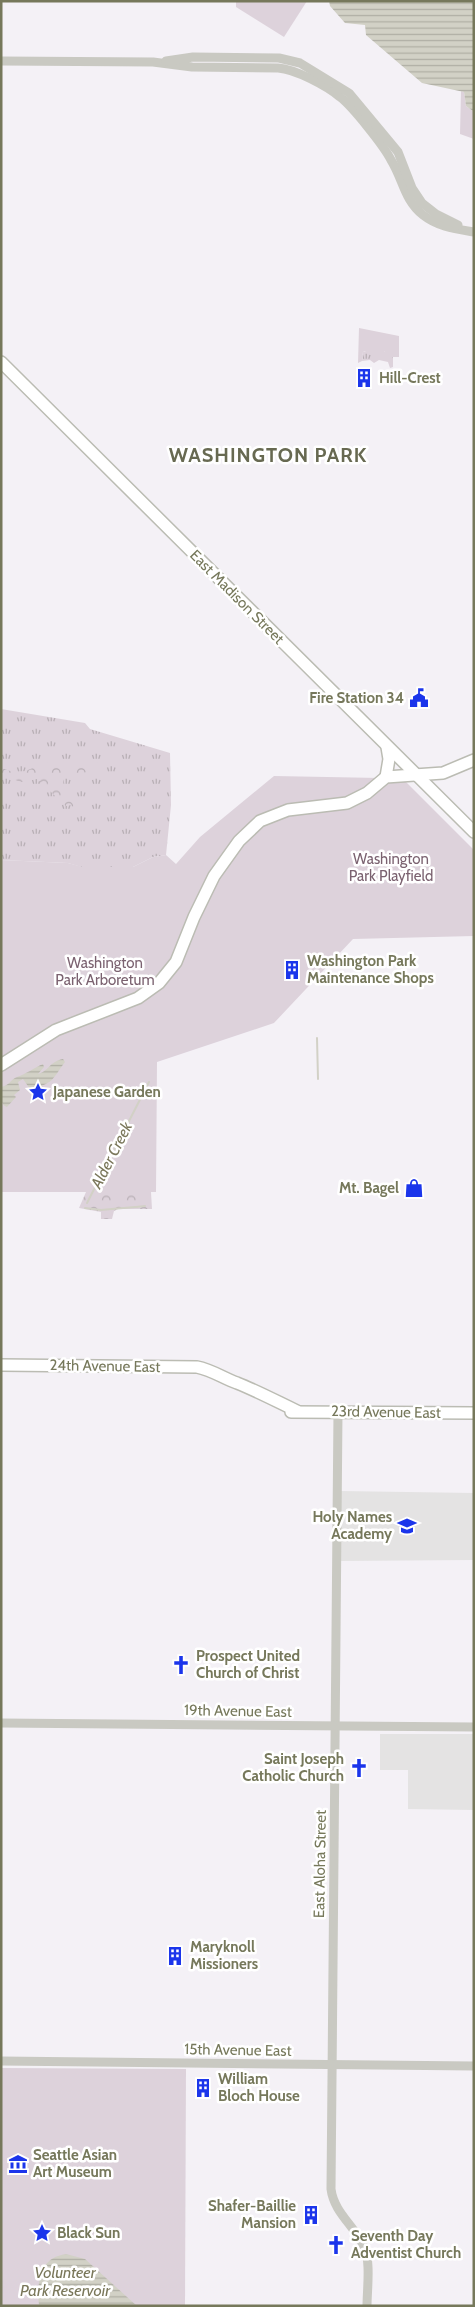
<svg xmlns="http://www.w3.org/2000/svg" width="475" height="2307" viewBox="0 0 475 2307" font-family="Cabin,sans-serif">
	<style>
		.built { fill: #e4e3e3 }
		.grass { fill: url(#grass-tufts) }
		.forest { fill: url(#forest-crowns) }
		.green { fill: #ddd2db }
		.water { fill: url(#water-rules) }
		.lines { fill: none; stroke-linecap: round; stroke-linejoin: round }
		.stream { stroke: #d2d1c6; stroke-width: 2 }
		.major-casing { stroke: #bbbcb3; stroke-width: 14 }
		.minor { stroke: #c9c9c2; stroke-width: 9 }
		.major { stroke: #fff; stroke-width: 11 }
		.labels { text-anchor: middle; stroke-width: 5; stroke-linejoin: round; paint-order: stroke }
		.poi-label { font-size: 15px; font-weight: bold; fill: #76785b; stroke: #fff; text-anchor: start }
		.street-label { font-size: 15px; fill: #76785b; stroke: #fff }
		.park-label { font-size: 15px; fill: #7b6270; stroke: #fff }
		.water-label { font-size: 16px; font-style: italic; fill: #7a775a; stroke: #fff }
		.district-label { font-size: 20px; font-weight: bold; letter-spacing: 1px; fill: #676951; stroke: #fff }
	</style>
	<defs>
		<pattern id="grass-tufts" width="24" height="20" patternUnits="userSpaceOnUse" patternTransform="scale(1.25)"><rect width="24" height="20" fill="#ddd2db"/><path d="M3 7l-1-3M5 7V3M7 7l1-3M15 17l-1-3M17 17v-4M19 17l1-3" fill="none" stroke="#b8afb5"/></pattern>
		<pattern id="forest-crowns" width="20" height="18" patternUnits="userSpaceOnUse" patternTransform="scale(1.25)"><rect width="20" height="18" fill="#ddd2db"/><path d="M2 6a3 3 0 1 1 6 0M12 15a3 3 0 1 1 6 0" fill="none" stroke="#b8afb5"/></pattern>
		<pattern id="water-rules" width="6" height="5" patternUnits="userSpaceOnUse" patternTransform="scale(1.25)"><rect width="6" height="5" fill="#d2d1c6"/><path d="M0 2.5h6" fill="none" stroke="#afaea4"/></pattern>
	</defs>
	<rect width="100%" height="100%" fill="#f4f1f6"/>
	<!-- built -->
	<g class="built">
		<polygon points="340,1491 474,1493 474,1560 340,1561"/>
		<polygon points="380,1734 474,1734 474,1810 408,1809 408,1770 380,1770"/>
	</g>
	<!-- grass -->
	<g class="grass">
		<polygon points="366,351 384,351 393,357 393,367 390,368 388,362 379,360 374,363 370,360 362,361 363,352"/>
		<polygon points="1,709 85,723 90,729 170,753 171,805 166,855 153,857 133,867 88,869 68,863 1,860"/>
	</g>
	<!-- forest -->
	<g class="forest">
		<path d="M50,761L70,767L76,762H98L97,771L73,774L63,778C63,793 73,798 83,808L75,811L71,805L66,806L37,779L21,782L1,775L2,768L18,774Z"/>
		<polygon points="86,1192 151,1192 152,1209 118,1209 114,1211 112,1219 101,1219 101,1212 79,1208"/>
	</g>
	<!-- green -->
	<g class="green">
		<polygon points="236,1 307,1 284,37 236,7"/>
		<polygon points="461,91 464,92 466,106 474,112 474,139 460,134"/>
		<polygon points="359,328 399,336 399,357 390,357 384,351 365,351 363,352 362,361 358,363"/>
		<polygon points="274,776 380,778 405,781 474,850 474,936 353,939 274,1023 157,1062 156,1192 1,1192 1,860 68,863 83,867 133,867 153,857 166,855 176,864 200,837"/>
		<polygon points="1,2068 186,2069 185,2306 1,2306"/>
	</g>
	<!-- water -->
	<g class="water">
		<polygon points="329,1 474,1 474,112 466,106 464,92 422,83 366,35 365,25 345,23 330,6"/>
		<path d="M63,1059L65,1062C51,1081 54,1083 30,1089L23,1079L18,1082L20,1090L14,1095L16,1097L7,1107C0,1105 1,1095 1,1087C9,1086 11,1079 17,1077C26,1074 34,1068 43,1064L44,1067L38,1074C48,1072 50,1061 63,1059Z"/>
		<path d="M66,2254L85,2259L137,2306H39C37,2283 38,2258 66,2254Z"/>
	</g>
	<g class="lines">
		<!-- stream -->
		<g class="stream">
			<polyline points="317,1038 318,1079"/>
			<polyline points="87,1203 149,1082"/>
			<polyline points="136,1207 145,1206"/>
			<polyline points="85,1208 101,1210 123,1208"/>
			<polyline points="124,1208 135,1207"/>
		</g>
		<!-- major casing -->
		<g class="major-casing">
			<g id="major">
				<polyline points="1,362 474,832"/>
				<polyline points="386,777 389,759 387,747"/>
				<polyline points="1,1065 56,1030 138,998 159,983 176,962 194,917 214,876 239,841 260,821 288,810 347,803 367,793 386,777 443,773 474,760"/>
				<path d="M1,1365L197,1367C212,1370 223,1378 237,1383C257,1391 278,1402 297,1411"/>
				<polyline points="291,1412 474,1413"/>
			</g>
		</g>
		<!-- minor -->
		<g class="minor">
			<path d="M1,61L153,62L192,67L278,68C295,69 327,86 340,97C352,106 384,146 391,160C403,179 404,200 423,215C438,227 456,229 474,232"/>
			<polyline points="166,61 193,57 279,58 300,63 349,93 398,152 412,188 422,203 436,214 458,225"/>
			<path d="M338,1412L331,2189C334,2213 355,2226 364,2247C371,2261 367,2290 367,2306"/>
			<polyline points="1,1723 474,1727"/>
			<polyline points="1,2061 474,2066"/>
		</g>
		<!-- major -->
		<use href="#major" class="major"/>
	</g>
	<!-- icons -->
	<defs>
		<g id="building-bare" transform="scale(1.5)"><path d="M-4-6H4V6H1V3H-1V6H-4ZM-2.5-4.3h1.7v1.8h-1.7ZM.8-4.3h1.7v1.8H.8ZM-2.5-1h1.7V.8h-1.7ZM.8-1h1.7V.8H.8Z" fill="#1b35eb" stroke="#fff" stroke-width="2.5" paint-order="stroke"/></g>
		<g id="civic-bare" transform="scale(1.5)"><path d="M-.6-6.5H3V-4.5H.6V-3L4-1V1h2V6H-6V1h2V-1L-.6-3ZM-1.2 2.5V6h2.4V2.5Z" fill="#1b35eb" stroke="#fff" stroke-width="2.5" paint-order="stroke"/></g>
		<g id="sight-bare" transform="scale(1.5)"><path d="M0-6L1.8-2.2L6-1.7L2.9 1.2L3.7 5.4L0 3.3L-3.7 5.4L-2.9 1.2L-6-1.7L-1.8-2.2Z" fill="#1b35eb" stroke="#fff" stroke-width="2.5" paint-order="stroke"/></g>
		<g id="shop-bare" transform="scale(1.5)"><path d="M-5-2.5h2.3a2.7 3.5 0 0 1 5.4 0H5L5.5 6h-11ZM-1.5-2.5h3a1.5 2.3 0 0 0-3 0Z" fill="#1b35eb" stroke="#fff" stroke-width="2.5" paint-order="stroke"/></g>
		<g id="school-bare" transform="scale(1.5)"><path d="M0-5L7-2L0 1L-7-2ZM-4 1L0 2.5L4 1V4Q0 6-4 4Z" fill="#1b35eb" stroke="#fff" stroke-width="2.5" paint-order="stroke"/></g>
		<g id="church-bare" transform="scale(1.5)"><path d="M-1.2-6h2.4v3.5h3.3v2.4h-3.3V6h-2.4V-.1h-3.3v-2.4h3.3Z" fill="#1b35eb" stroke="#fff" stroke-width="2.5" paint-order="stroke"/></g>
		<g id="museum-bare" transform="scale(1.5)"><path d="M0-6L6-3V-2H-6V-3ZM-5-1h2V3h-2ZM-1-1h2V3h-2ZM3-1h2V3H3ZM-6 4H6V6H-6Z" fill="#1b35eb" stroke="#fff" stroke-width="2.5" paint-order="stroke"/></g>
	</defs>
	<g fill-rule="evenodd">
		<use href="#building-bare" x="364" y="378"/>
		<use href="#civic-bare" x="419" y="698"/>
		<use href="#building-bare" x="292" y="970"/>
		<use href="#sight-bare" x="38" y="1092"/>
		<use href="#shop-bare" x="414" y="1188"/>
		<use href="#school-bare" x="407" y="1526"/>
		<use href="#church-bare" x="181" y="1665"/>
		<use href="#church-bare" x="359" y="1768"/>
		<use href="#building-bare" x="175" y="1956"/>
		<use href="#building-bare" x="203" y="2088"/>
		<use href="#museum-bare" x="18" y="2164"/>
		<use href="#building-bare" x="311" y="2215"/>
		<use href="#sight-bare" x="42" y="2233"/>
		<use href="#church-bare" x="336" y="2245"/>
	</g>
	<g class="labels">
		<!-- poi labels -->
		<g class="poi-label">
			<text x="379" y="383">Hill-Crest</text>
			<text x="404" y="703" text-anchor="end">Fire Station 34</text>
			<text x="307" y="966">Washington Park<tspan x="307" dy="17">Maintenance Shops</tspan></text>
			<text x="53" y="1097">Japanese Garden</text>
			<text x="399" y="1193" text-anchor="end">Mt. Bagel</text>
			<text x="392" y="1522" text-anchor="end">Holy Names<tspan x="392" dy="17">Academy</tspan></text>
			<text x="196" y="1661">Prospect United<tspan x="196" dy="17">Church of Christ</tspan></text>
			<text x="344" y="1764" text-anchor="end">Saint Joseph<tspan x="344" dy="17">Catholic Church</tspan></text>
			<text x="190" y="1952">Maryknoll<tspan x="190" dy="17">Missioners</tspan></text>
			<text x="218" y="2084">William<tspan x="218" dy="17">Bloch House</tspan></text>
			<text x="33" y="2160">Seattle Asian<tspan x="33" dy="17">Art Museum</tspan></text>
			<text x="296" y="2211" text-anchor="end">Shafer-Baillie<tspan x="296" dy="17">Mansion</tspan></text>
			<text x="57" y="2238">Black Sun</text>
			<text x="351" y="2241">Seventh Day<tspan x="351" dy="17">Adventist Church</tspan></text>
		</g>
		<!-- street labels -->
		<g class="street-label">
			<text transform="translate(237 597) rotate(45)" y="5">East Madison Street</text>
			<text transform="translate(105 1366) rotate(1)" y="5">24th Avenue East</text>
			<text transform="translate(386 1412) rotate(1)" y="5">23rd Avenue East</text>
			<text transform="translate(238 1711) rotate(1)" y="5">19th Avenue East</text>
			<text transform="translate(320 1864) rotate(-89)" y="5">East Aloha Street</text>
			<text transform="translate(238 2050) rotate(1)" y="5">15th Avenue East</text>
		</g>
		<!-- park labels -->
		<g class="park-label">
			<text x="391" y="864">Washington<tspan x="391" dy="17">Park Playfield</tspan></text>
			<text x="105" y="968">Washington<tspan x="105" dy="17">Park Arboretum</tspan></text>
		</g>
		<!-- water labels -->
		<g class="water-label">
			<text transform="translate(111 1155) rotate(-63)" y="6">Alder Creek</text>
			<text x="65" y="2278">Volunteer<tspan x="65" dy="18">Park Reservoir</tspan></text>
		</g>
		<!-- district labels -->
		<g class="district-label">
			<text x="268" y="462">WASHINGTON PARK</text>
		</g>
	</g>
	<!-- border -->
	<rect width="475" height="2307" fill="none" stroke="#76785b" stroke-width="5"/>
</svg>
